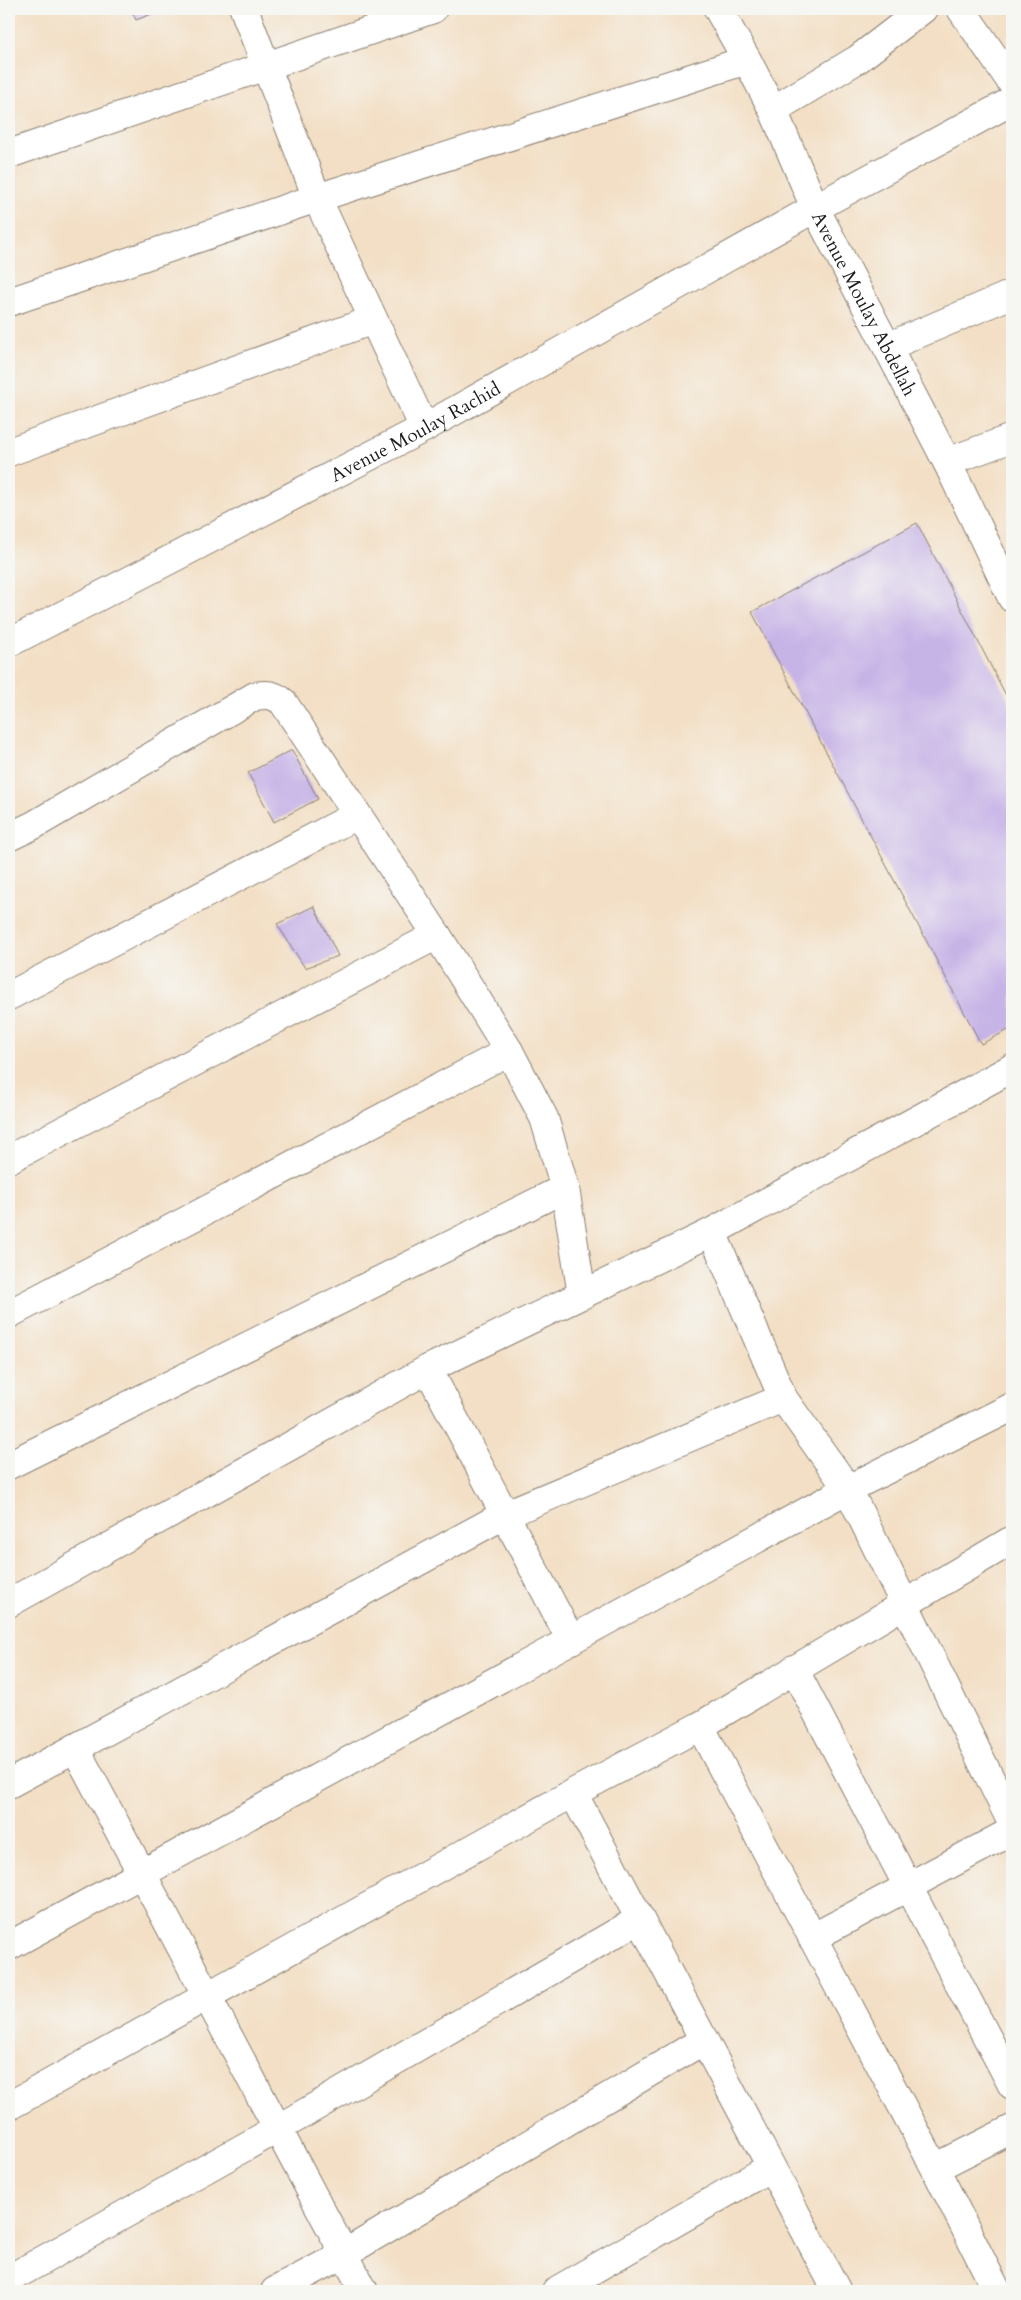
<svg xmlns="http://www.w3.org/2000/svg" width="1021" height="2300" viewBox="0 0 1021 2300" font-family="Cardo,serif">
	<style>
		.building { fill: #c7b4e7 }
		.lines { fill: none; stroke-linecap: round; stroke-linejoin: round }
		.minor-casing { stroke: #887e70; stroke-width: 30 }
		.minor { stroke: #fff; stroke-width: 28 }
		.labels { text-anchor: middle; stroke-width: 4; stroke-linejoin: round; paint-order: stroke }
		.street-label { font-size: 19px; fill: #1c1c1c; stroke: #f6f6f2 }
	</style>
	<rect width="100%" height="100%" fill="#f6f6f2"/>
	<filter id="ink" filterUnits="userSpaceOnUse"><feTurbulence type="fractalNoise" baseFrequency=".02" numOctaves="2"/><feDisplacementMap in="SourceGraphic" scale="10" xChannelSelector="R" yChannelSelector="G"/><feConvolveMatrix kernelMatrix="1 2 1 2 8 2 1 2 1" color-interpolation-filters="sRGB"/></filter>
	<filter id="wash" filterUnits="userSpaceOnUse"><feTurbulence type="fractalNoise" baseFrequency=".0096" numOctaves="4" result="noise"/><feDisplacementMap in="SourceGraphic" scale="20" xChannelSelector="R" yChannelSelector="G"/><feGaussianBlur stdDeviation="1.12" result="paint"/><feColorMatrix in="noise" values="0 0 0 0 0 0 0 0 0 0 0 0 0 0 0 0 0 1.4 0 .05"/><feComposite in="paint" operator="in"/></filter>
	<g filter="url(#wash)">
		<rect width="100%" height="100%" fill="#f3dfc5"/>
		<g id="blocks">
			<!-- building -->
			<g class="building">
				<polygon points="131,9 164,9 136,20"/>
				<polygon points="917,523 1012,707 1012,1028 981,1044 752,612"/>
				<polygon points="292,750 318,799 274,822 248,773"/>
				<polygon points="314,906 338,956 305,968 277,924"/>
			</g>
		</g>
	</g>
	<g filter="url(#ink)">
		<use href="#blocks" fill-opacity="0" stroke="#887e70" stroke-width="1"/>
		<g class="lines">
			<!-- minor casing -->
			<g class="minor-casing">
				<g id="minor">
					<polyline points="244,9 317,198 424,428"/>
					<path id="s1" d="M718,9L747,60L773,110L815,208L947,462L1012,598"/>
					<polyline points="961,9 1012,83"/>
					<polyline points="773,110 858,59 923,9"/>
					<polyline points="9,154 433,9"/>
					<polyline points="9,302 317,198 747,60"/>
					<polyline points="887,347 1012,294"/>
					<polyline points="9,452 373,320"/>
					<polyline points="947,462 1012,438"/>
					<path id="s2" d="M9,643L424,428L815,208L1012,101"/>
					<path d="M9,837L34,825L255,696C267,694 273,694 283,702L437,935L509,1051L544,1118L565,1188L582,1295"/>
					<polyline points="9,996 357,815"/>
					<polyline points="9,1159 437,935"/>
					<polyline points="712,1232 783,1398 848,1489 1012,1823"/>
					<polyline points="9,1314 509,1051"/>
					<polyline points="428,1369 571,1640"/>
					<polyline points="9,1465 565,1188"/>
					<polyline points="9,1603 428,1369 712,1232 1012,1068"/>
					<polyline points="794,1669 1012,2085"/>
					<polyline points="700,1726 935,2168 997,2291"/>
					<polyline points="75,1748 364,2291"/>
					<polyline points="9,1784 504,1515 783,1398"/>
					<polyline points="573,1793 837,2291"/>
					<polyline points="812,1938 1012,1831"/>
					<polyline points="9,1946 848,1489 1012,1407"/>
					<polyline points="9,2106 573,1793 700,1726 1012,1540"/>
					<polyline points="935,2168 1012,2129"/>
					<polyline points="9,2279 277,2129 640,1919"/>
					<polyline points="275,2291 344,2254 704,2040"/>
					<polyline points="556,2291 771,2167"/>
				</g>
			</g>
			<!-- minor -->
			<use href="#minor" class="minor"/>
		</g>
	</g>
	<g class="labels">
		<!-- street labels -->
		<g class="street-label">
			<text dy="7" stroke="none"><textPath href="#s1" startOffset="329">Avenue Moulay Abdellah</textPath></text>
			<text dy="7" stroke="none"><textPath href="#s2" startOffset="458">Avenue Moulay Rachid</textPath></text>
		</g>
	</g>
	<!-- margin -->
	<rect width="1021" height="2300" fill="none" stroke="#f6f6f2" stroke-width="30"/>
</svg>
